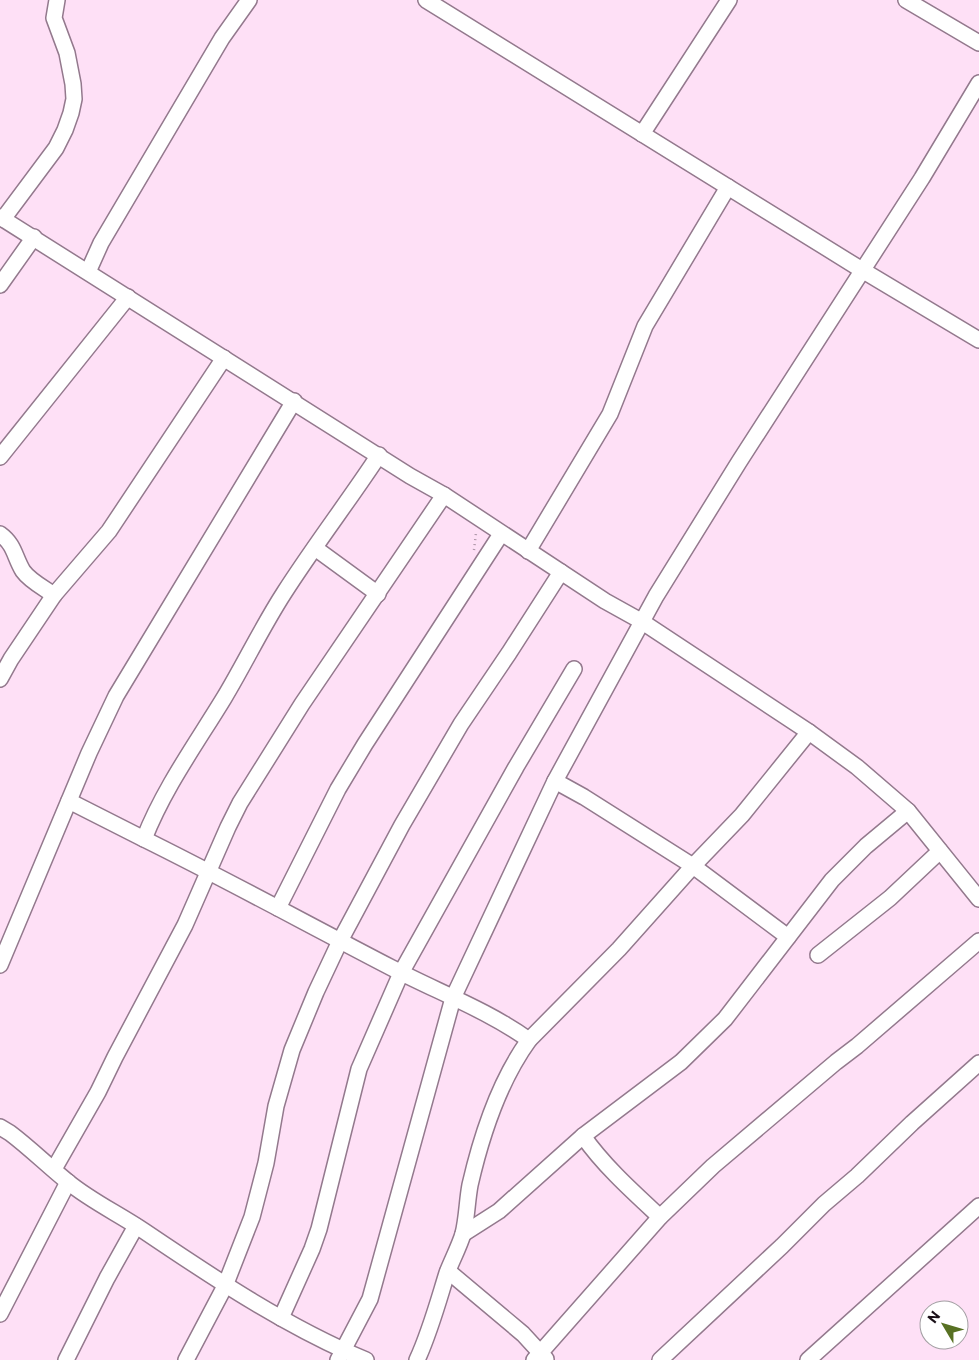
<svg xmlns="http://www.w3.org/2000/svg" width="979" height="1360" viewBox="0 0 979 1360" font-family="Commissioner,sans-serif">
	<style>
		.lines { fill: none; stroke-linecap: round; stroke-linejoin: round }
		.minor-casing { stroke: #93798d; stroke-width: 18 }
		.path { stroke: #ab94a5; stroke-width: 2.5; stroke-dasharray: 1 4; stroke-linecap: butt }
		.minor { stroke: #fff; stroke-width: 15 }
	</style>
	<rect width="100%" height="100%" fill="#fee0f6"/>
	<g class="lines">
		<!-- minor casing -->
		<g class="minor-casing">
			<g id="minor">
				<polyline points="426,0 862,270 979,340"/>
				<polyline points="906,0 979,43"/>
				<polyline points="642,134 729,0"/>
				<polyline points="0,217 410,476 444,495 605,601 641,621 809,732 857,767 908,811 979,899"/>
				<polyline points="3,219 56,148 65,130 71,113 74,99 73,84 67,53 54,18 57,0"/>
				<polyline points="88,272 101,243 222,38 249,0"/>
				<polyline points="0,285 34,237"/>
				<polyline points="0,457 128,297"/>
				<path d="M0,534C15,545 14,556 23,571C30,581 44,588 54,595"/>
				<polyline points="315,548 378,594"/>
				<polyline points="528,551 610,414 645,326 728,187"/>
				<polyline points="0,679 11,659 54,595 109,531 224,358"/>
				<polyline points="555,781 584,797 693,866 788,937"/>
				<path d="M69,801L144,839C164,788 196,744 224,698C245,663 262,627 284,593C314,546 348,502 379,455"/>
				<path d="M144,839C227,880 309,925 392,968C438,992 487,1010 529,1040"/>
				<polyline points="278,908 338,789 365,744 501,534"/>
				<polyline points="818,955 890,898 940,851"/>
				<polyline points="0,965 89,753 116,696 294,401"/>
				<path d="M0,1127L10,1133C30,1148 48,1166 68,1182C91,1201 119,1214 144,1231C215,1279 287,1327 366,1360"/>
				<path d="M583,1136C604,1166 633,1192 660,1217"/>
				<polyline points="54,1169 98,1092 115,1057 185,925 228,827 240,803 302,704 444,495"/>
				<polyline points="463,1234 499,1211 583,1136 681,1062 725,1019 832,880 866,846 908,811"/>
				<polyline points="448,1271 523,1334 546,1359"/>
				<polyline points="0,1314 68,1182"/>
				<polyline points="281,1318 312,1249 319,1229 359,1069 401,973 516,767 574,669"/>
				<polyline points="66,1360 107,1278 136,1226"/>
				<polyline points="186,1360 225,1286 252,1217 266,1163 276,1106 292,1050 316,992 340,941 402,825 461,724 509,653 561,572"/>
				<polyline points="338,1360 370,1299 453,998 555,781 656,596 739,462 922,178 979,83"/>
				<path d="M417,1360C430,1332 438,1302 447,1273C452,1260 459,1247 463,1234C467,1218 467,1201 470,1185C481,1137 500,1080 529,1040L619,949L693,866L742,815L809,732"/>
				<polyline points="534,1360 660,1217 713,1166 836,1062 857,1046 979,941"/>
				<polyline points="660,1360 782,1246 824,1204 857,1176 912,1123 979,1063"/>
				<polyline points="808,1360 979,1206"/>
			</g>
		</g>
		<!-- path -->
		<polyline class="path" points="474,550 476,533"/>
		<!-- minor -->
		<use href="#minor" class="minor"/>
	</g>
	<!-- north arrow -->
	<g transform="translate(944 1325) rotate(308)"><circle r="24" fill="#ffffff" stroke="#a39fa3"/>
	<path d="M0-4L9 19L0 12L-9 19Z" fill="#587123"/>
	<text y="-8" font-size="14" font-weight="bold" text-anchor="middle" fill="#1a1018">N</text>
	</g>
</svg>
